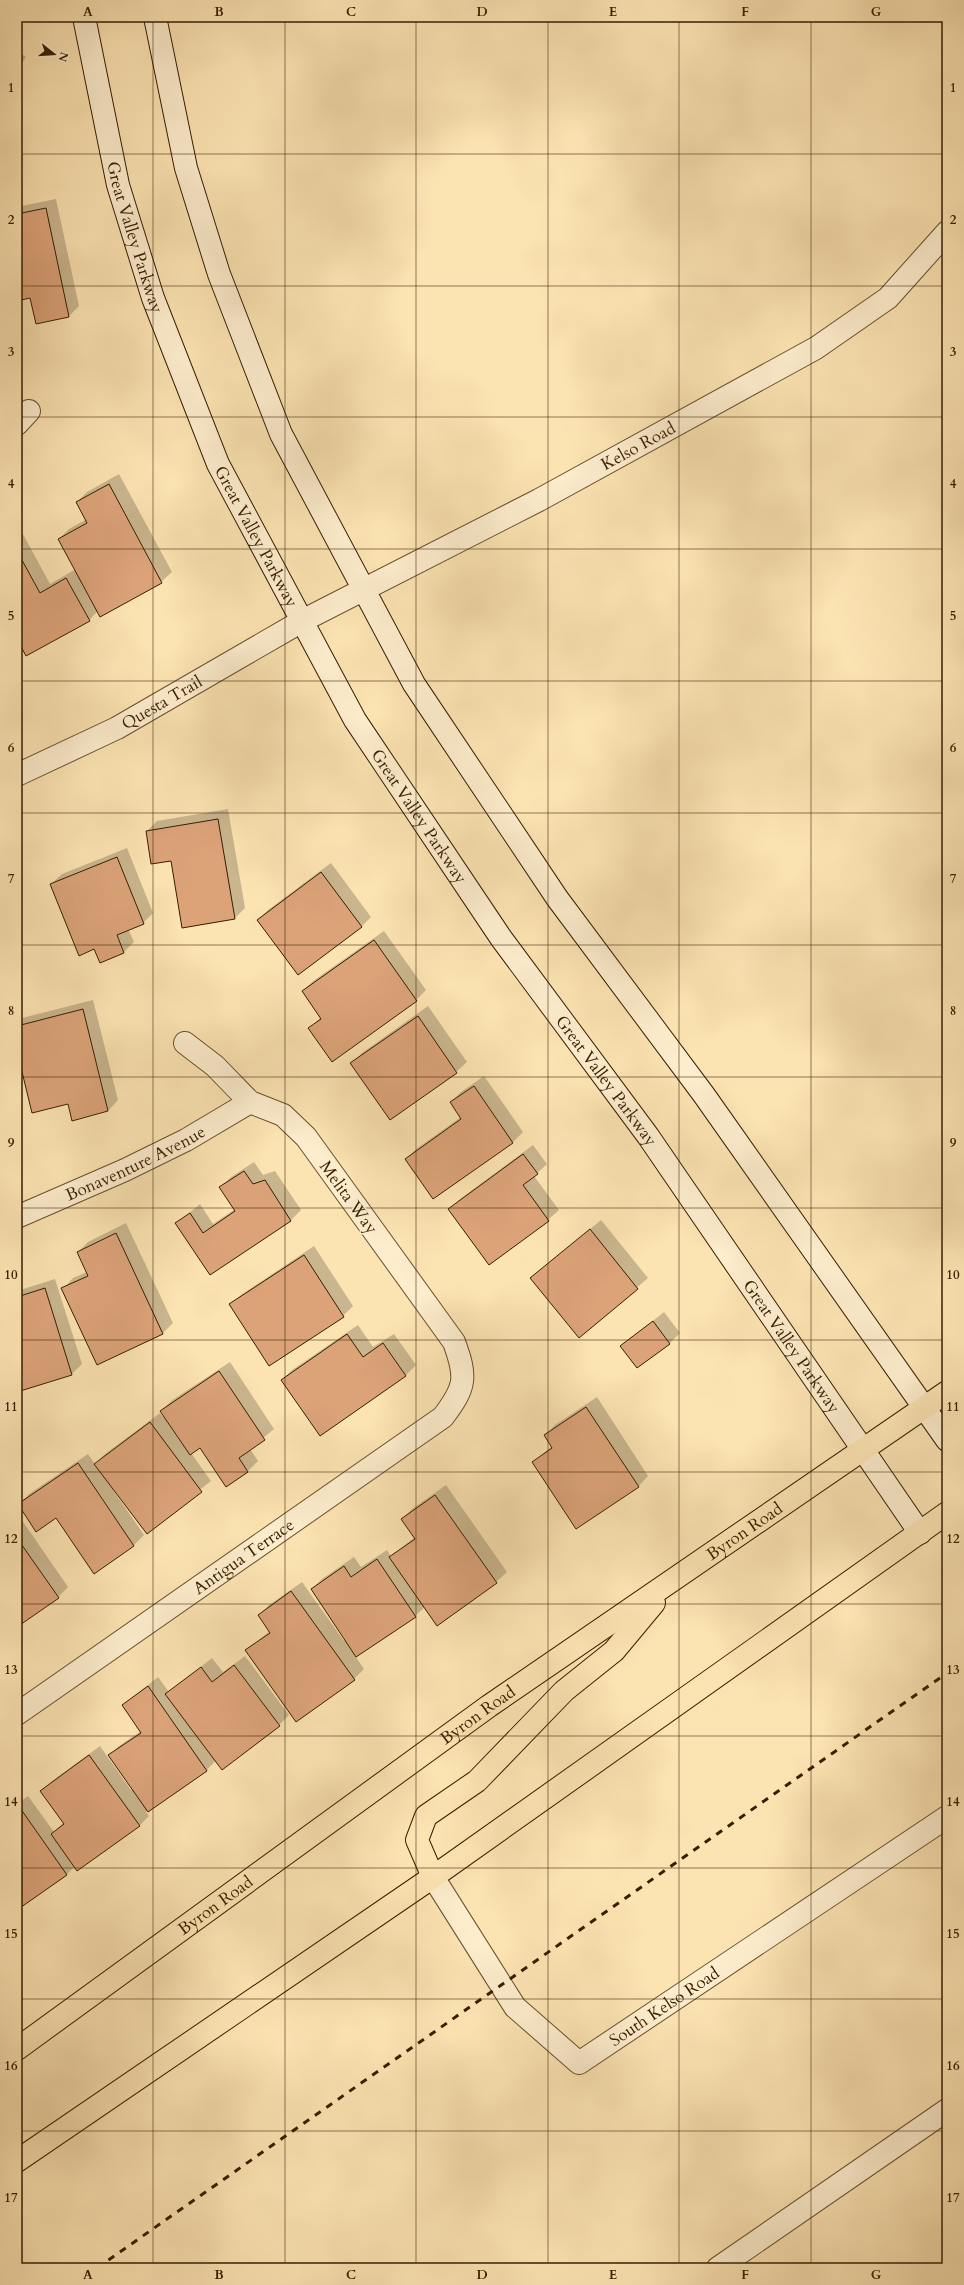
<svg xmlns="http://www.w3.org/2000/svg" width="964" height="2285" viewBox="0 0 964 2285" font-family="Cardo,serif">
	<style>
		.shadow { fill: #0003 }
		.building { fill: #dca379; stroke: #361e00 }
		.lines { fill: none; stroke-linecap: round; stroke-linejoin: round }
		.minor-casing { stroke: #684f2c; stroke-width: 24 }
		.tertiary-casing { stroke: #684f2c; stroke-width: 24 }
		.secondary-casing { stroke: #361e00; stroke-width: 24 }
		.primary-casing { stroke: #361e00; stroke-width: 24 }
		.minor { stroke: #fdedcd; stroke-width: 22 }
		.tertiary { stroke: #fdedcd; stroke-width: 22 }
		.secondary { stroke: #fdedcd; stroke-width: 22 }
		.primary { stroke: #fce3b2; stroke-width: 22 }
		.rail { stroke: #361e00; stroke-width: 3; stroke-dasharray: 7 7; stroke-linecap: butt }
		.grid { fill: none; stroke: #361e00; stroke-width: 1; stroke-opacity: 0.55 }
		.labels { text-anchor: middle; stroke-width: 3; stroke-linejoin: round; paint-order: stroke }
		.street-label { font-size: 17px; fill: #361e00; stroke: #fdedcd }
		.neatline { fill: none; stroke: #361e00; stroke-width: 1.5 }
		.grid-label { font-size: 13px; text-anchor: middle; font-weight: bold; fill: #361e00 }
	</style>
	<rect width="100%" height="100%" fill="#fce3b2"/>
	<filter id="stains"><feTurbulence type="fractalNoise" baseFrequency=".005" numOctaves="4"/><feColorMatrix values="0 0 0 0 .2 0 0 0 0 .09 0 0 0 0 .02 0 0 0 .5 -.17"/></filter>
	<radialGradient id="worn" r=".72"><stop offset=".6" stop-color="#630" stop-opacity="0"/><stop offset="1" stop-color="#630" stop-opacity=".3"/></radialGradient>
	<!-- shadow -->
	<g class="shadow">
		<polygon points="17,51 26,57 17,70"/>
		<polygon points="56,199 79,306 69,316 37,323 31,296 17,300 17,207"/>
		<polygon points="119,474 172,572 161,582 101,615 98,611 89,620 17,636 17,523 50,584 76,569 59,539 69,529 87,519 77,502 87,492"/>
		<polygon points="17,645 23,656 17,662"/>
		<polygon points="228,809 245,908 235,918 172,860 147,831 157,821"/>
		<polygon points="127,848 153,913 143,923 128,929 134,942 124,952 100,962 95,948 51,884 62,874"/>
		<polygon points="331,863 371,917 361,927 258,920 268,910"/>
		<polygon points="384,931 426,990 416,1000 310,1028 321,1017 303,991 313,981"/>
		<polygon points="93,1000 118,1100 108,1111 69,1103 17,1047 17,1023 22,1018"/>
		<polygon points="428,1006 467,1062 456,1072 390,1118 352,1063 362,1053"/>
		<polygon points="484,1076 523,1132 513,1142 434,1198 406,1159 416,1149 461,1117 451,1102 461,1092"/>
		<polygon points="17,1138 21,1155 17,1159"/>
		<polygon points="533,1145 547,1164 534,1176 559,1210 548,1220 490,1264 450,1209 460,1199"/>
		<polygon points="254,1162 263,1175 275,1171 301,1210 291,1220 210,1274 177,1223 200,1204 213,1224 235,1209 221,1187 231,1177"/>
		<polygon points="601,1220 648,1278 579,1337 531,1278"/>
		<polygon points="126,1223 173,1323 163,1333 98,1364 63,1289 73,1278 87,1272 78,1252 88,1242"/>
		<polygon points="314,1246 353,1306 343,1316 230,1305 241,1295"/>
		<polygon points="55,1279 82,1364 72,1374 17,1391 17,1291"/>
		<polygon points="664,1312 680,1333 670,1343 637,1367 622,1346"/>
		<polygon points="358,1325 373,1347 394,1334 416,1365 406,1375 320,1435 282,1380 292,1370"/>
		<polygon points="230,1362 274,1429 250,1449 258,1461 248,1471 226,1485 200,1447 191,1453 211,1481 147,1532 114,1489 113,1490 144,1535 134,1545 94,1572 56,1517 19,1504 29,1494 88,1454 95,1464 105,1454 160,1413 163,1417 165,1416 161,1411 171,1401"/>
		<polygon points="597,1397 648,1476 638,1487 533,1462 552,1446 545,1435 555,1425"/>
		<polygon points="446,1485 507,1572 496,1582 437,1624 425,1607 415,1616 356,1657 364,1669 354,1679 246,1650 270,1631 259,1615 269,1605 302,1582 344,1641 346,1640 312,1589 322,1579 354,1557 361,1567 387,1550 391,1556 415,1537 402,1519 412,1509"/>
		<polygon points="17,1513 68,1587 58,1597 17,1626"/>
		<polygon points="245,1656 289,1715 279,1725 216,1760 207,1770 146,1812 149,1816 139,1826 75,1866 66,1875 17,1908 17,1804 28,1796 54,1832 64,1822 42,1791 52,1781 100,1746 131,1790 133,1789 109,1756 119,1746 141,1731 123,1705 158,1677 169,1692 212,1658 223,1672"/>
	</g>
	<!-- building -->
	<g class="building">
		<polygon points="46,208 69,317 36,324 30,298 17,301 17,214"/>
		<polygon points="109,484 162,583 100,617 58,539 87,523 76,502"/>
		<polygon points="17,551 40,593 66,578 90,621 26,656 17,639"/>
		<polygon points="218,819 235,919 182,928 171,861 151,864 146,831"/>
		<polygon points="117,857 144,924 117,935 124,953 100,963 94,949 79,956 50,884"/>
		<polygon points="321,872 362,927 298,975 257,920"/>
		<polygon points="374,940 417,1001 332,1062 308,1028 321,1019 302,991"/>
		<polygon points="83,1009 108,1111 72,1121 68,1104 32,1113 17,1051 17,1026"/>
		<polygon points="418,1016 457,1073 390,1120 350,1063"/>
		<polygon points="474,1086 513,1143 433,1199 405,1159 461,1119 450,1102"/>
		<polygon points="523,1154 538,1174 523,1185 549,1221 489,1265 448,1209"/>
		<polygon points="244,1171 253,1184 265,1180 291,1221 210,1275 175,1223 190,1213 203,1233 235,1211 219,1187"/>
		<polygon points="590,1229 638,1289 579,1338 530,1278"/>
		<polygon points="116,1233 163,1334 97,1365 61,1288 88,1276 77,1252"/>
		<polygon points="304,1255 344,1317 269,1366 229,1304"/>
		<polygon points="45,1288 72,1375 17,1392 17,1297"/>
		<polygon points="653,1321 670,1344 637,1368 620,1346"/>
		<polygon points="347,1334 363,1357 383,1343 406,1376 320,1436 281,1380"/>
		<polygon points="219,1371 265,1440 239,1458 248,1472 226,1487 200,1448 190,1455 160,1411"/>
		<polygon points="586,1407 639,1487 576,1529 532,1462 552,1448 544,1435"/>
		<polygon points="150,1422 202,1492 147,1534 94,1464"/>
		<polygon points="78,1463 134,1546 94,1574 56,1518 36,1532 18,1504"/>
		<polygon points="435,1495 497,1583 437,1626 389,1557 415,1539 401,1519"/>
		<polygon points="17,1538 59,1598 17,1627"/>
		<polygon points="377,1559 416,1617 356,1657 311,1589 344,1566 351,1577"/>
		<polygon points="291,1591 355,1680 296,1722 245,1650 270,1633 258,1615"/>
		<polygon points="234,1665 280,1726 222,1770 165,1694 201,1667 212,1682"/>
		<polygon points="148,1686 207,1771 148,1812 108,1755 141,1733 122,1705"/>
		<polygon points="89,1755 140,1826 77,1871 51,1834 64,1824 40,1791"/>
		<polygon points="18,1805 67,1875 17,1910 17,1806"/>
	</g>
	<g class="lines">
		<!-- minor casing -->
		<g class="minor-casing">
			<g id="minor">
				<polyline points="17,424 29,411"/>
				<path id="s1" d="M17,775L117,728L302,621"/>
				<path id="s2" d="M17,1217L125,1170L186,1140L250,1102"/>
				<path id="s3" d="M17,1714L443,1417C466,1387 467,1377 454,1342L306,1137L283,1115L250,1102L215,1066L185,1043"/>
				<path id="s4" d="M433,1877L515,2007L579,2063L947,1817"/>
				<polyline points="718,2268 947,2110"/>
			</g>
		</g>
		<!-- tertiary casing -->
		<g class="tertiary-casing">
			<g id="tertiary">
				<path id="s5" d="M302,621L539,500L816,348L888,298L947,232"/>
			</g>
		</g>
		<!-- secondary casing -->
		<g class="secondary-casing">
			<g id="secondary">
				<path id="s6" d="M84,17L118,185L153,298L218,464L355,720L501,938L648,1136L920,1533"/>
				<polyline points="155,17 186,168 219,274 281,434 414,684 557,898 704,1095 947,1440"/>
			</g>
		</g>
		<!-- primary casing -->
		<g class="primary-casing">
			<g id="primary">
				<polyline points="433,1877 417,1840 426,1816 477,1781 564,1691 614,1651 654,1603"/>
				<path id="s7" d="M17,2049L489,1706L947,1392"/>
				<polyline points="17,2161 433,1877 947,1513"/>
			</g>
		</g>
		<!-- minor -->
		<use href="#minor" class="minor"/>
		<!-- tertiary -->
		<use href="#tertiary" class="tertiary"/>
		<!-- secondary -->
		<use href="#secondary" class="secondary"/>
		<!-- primary -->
		<use href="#primary" class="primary"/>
		<!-- rail -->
		<polyline class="rail" points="97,2268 947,1673"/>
	</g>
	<!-- grid -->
	<path class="grid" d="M153,17V2268M285,17V2268M416,17V2268M548,17V2268M679,17V2268M811,17V2268M17,154H947M17,286H947M17,417H947M17,549H947M17,681H947M17,813H947M17,945H947M17,1077H947M17,1208H947M17,1340H947M17,1472H947M17,1604H947M17,1736H947M17,1868H947M17,1999H947M17,2131H947"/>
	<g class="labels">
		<!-- street labels -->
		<g class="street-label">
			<text dy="6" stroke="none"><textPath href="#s6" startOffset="226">Great Valley Parkway</textPath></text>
			<text dy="6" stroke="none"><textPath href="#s5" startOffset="379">Kelso Road</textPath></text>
			<text dy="6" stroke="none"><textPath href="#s6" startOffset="550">Great Valley Parkway</textPath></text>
			<text dy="6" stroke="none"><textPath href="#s1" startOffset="162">Questa Trail</textPath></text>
			<text dy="6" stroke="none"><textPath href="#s6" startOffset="874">Great Valley Parkway</textPath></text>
			<text dy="6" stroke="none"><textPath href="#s6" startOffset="1198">Great Valley Parkway</textPath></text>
			<text dy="6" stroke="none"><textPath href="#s2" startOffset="130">Bonaventure Avenue</textPath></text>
			<text transform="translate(349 1197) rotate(54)" y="6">Melita Way</text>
			<text dy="6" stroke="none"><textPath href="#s6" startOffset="1522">Great Valley Parkway</textPath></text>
			<text dy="6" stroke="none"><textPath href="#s7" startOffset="893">Byron Road</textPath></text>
			<text dy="6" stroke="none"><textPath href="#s3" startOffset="276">Antigua Terrace</textPath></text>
			<text dy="6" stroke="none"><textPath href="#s7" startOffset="569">Byron Road</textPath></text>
			<text dy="6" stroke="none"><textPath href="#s7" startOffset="245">Byron Road</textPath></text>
			<text dy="6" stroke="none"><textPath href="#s4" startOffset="341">South Kelso Road</textPath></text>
		</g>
	</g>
	<!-- margin -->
	<rect width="964" height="2285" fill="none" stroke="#fce3b2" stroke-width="44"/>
	<!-- north arrow -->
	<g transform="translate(54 54) rotate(107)" stroke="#fdedcd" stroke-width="3" paint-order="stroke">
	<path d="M0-3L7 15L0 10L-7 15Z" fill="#361e00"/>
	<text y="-6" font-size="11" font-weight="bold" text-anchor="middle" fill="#361e00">N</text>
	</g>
	<rect x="22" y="22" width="920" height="2241" class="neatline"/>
	<g class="grid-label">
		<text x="88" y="16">A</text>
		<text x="219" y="16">B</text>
		<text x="351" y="16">C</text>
		<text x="482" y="16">D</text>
		<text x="613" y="16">E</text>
		<text x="745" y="16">F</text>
		<text x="876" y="16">G</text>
		<text x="11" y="92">1</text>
		<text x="953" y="92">1</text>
		<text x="11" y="224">2</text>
		<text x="953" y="224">2</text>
		<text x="11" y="356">3</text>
		<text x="953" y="356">3</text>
		<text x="11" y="488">4</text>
		<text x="953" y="488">4</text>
		<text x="11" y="620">5</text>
		<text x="953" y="620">5</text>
		<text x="11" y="752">6</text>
		<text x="953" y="752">6</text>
		<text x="11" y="883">7</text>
		<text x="953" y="883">7</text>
		<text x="11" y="1015">8</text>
		<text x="953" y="1015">8</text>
		<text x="11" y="1147">9</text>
		<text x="953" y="1147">9</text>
		<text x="11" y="1279">10</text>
		<text x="953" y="1279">10</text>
		<text x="11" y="1411">11</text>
		<text x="953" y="1411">11</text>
		<text x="11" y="1543">12</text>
		<text x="953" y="1543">12</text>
		<text x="11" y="1674">13</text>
		<text x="953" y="1674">13</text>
		<text x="11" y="1806">14</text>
		<text x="953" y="1806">14</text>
		<text x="11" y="1938">15</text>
		<text x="953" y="1938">15</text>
		<text x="11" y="2070">16</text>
		<text x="953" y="2070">16</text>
		<text x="11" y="2202">17</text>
		<text x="953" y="2202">17</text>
		<text x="88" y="2279">A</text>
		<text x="219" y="2279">B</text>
		<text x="351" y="2279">C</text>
		<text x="482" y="2279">D</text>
		<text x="613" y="2279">E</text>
		<text x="745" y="2279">F</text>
		<text x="876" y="2279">G</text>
	</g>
	<rect width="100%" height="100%" filter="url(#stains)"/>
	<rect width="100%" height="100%" fill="url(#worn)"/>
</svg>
